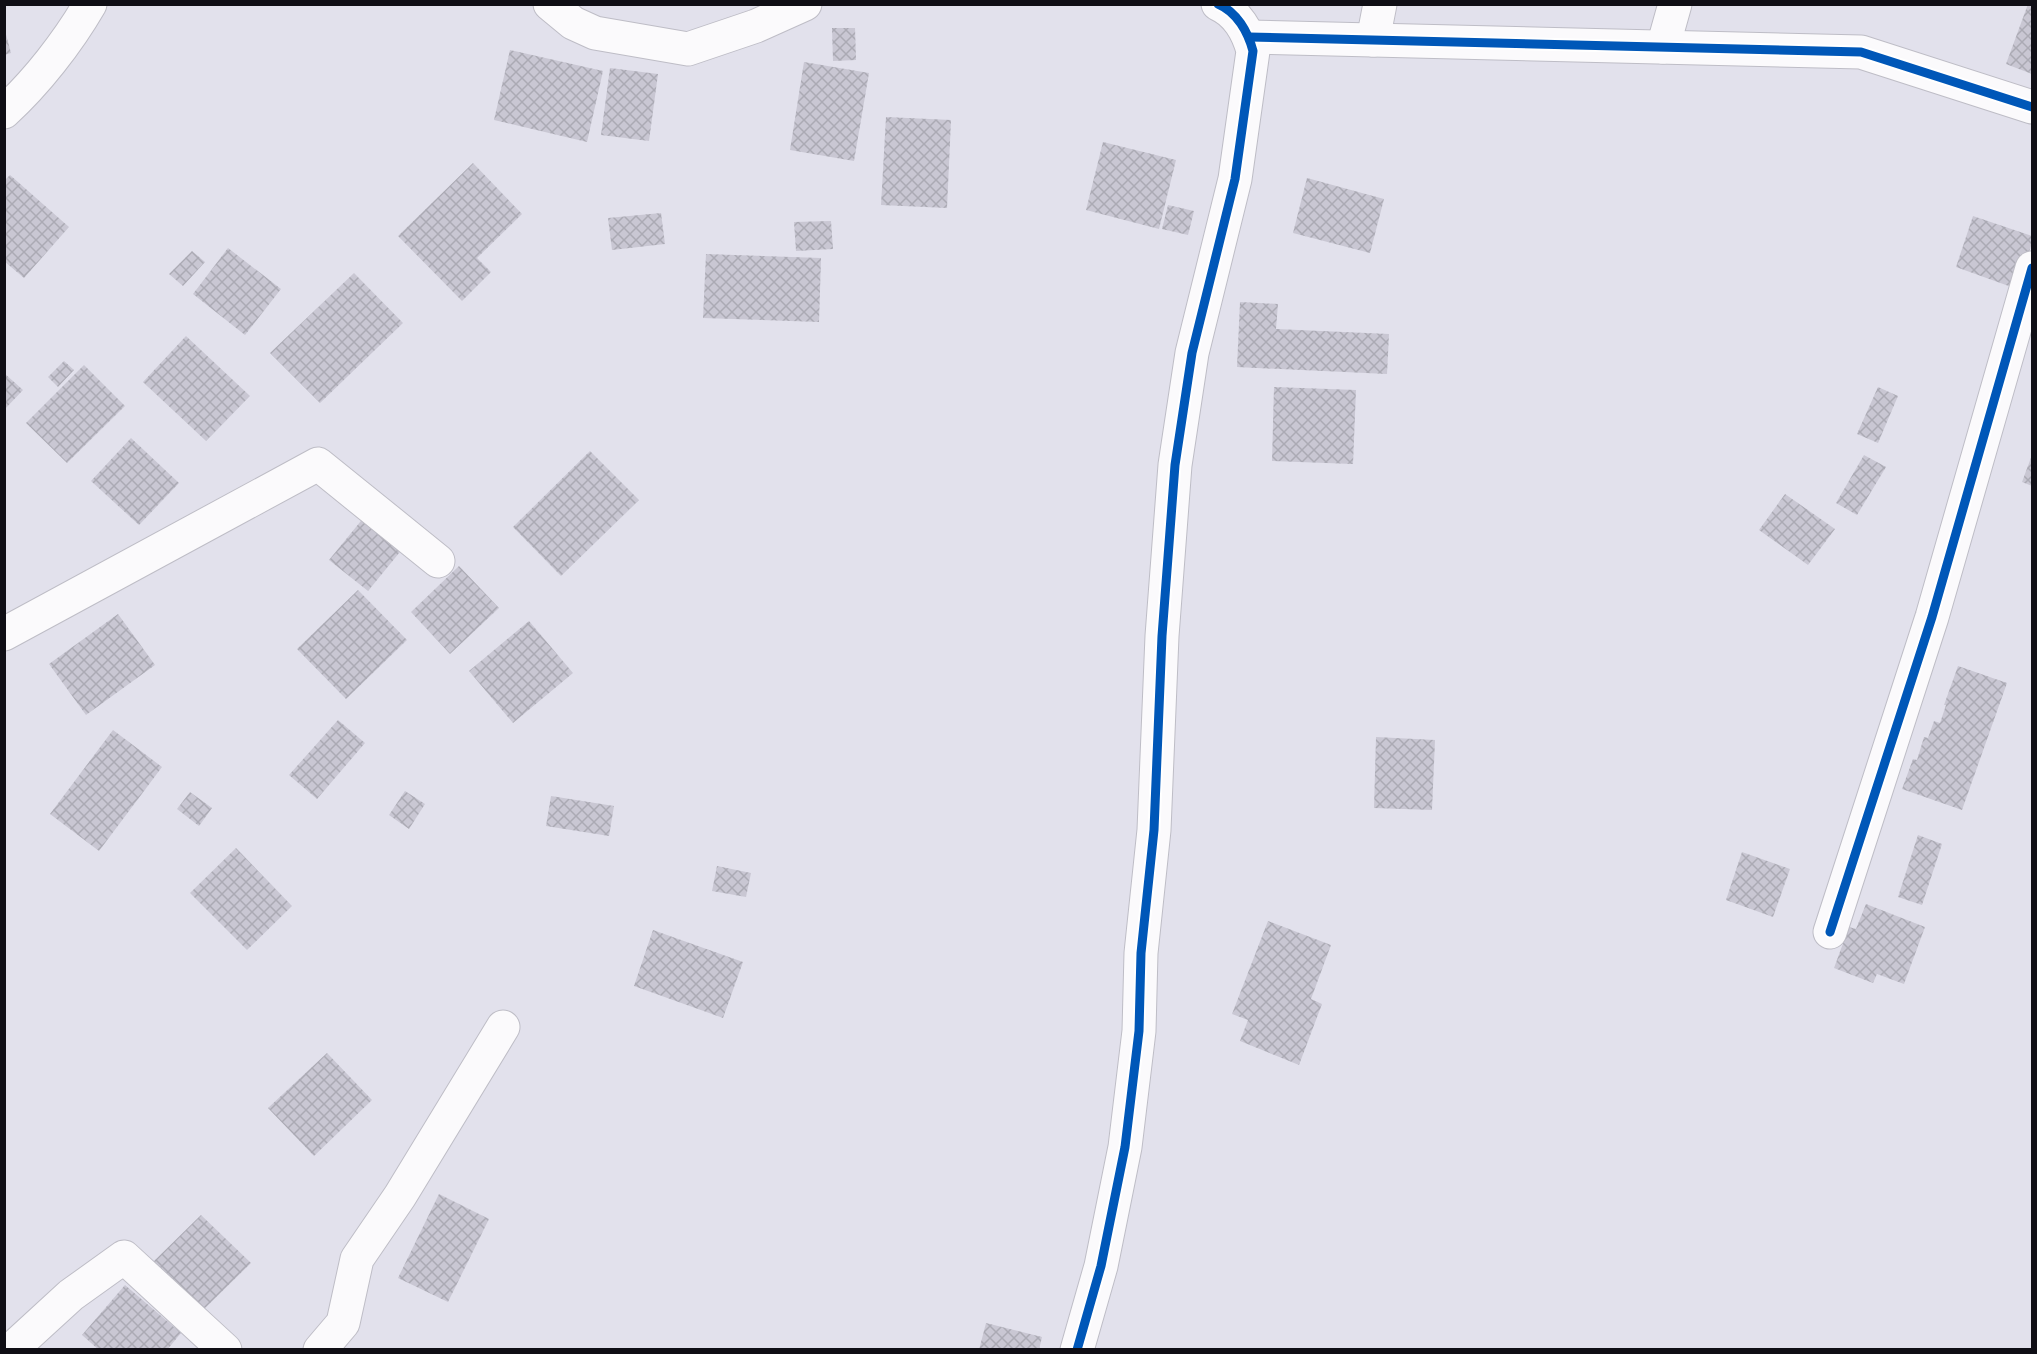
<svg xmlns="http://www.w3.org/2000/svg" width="2037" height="1354" viewBox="0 0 2037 1354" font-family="Signika,sans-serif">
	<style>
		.building { fill: url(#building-cross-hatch) }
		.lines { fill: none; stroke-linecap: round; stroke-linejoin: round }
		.minor-casing { stroke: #bebdc6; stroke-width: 35 }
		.minor { stroke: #fbfafc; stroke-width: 33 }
		.cycleway-casing { stroke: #fff; stroke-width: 13 }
		.cycleway { stroke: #0057b8; stroke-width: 9 }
	</style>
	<defs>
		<pattern id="building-cross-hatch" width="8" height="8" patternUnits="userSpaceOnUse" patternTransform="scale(1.5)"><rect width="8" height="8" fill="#c9c7d3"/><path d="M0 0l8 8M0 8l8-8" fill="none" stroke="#abaab4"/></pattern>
	</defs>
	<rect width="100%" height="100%" fill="#e2e1ec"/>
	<!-- building -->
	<g class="building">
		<polygon points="2028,4 2032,4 2032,74 2006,64"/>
		<polygon points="4,27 11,53 4,55"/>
		<polygon points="832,28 855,28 856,60 833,61"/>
		<polygon points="510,50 603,71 587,142 494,120"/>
		<polygon points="804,62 869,73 854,161 790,150"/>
		<polygon points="610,68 658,74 649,141 601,135"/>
		<polygon points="886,117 951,120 947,208 881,205"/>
		<polygon points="1103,142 1176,160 1159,229 1086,210"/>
		<polygon points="473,163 522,214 477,258 491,272 462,301 398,236"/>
		<polygon points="10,175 69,227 24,278 4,261 4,181"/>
		<polygon points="1307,178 1384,199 1370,253 1293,233"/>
		<polygon points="1168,205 1194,211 1188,235 1162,229"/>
		<polygon points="661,213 665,244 612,250 608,218"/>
		<polygon points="1973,216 2032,236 2032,243 2017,289 1956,267"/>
		<polygon points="831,221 833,249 796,251 794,222"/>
		<polygon points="228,248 281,289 245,335 193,294"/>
		<polygon points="192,251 205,262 183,286 169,274"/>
		<polygon points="706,254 821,258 819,322 703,318"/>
		<polygon points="354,273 403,323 320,403 270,353"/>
		<polygon points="1240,302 1278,304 1276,329 1389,334 1387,374 1237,367"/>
		<polygon points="186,336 250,396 206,441 143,382"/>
		<polygon points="64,361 74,370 58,387 48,377"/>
		<polygon points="84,365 125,406 67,463 26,423"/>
		<polygon points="4,373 23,390 4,410"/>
		<polygon points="1274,387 1356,390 1353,464 1272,461"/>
		<polygon points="1878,387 1898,396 1878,443 1857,434"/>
		<polygon points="131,438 179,483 139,525 91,481"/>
		<polygon points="590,451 639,500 561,576 513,527"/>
		<polygon points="1864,455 1886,467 1857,515 1836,503"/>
		<polygon points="2032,455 2032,486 2022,482"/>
		<polygon points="1785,494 1835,529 1808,565 1759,530"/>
		<polygon points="365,516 404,547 368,591 329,560"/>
		<polygon points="459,566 499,608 450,654 411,612"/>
		<polygon points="358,590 407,640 346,699 297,649"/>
		<polygon points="118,614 155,665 86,715 49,664"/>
		<polygon points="529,621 573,673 513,723 469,671"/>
		<polygon points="1958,666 2007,683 1962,810 1902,789 1913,759 1917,760 1924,737 1928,738 1934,721 1940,723 1946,705 1944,705"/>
		<polygon points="338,720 365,743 317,799 289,775"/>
		<polygon points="113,730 162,767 99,851 50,814"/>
		<polygon points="1376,737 1435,740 1432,810 1374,808"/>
		<polygon points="405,791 425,804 409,829 389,815"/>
		<polygon points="190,792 212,808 199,826 177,809"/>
		<polygon points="551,796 614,806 609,836 546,826"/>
		<polygon points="1918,835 1942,844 1922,905 1898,897"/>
		<polygon points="236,848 292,906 247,950 190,893"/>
		<polygon points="1742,852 1790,869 1773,917 1726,900"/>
		<polygon points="717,866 751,873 746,897 712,891"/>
		<polygon points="1866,904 1925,927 1904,984 1877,974 1873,983 1834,968 1849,927 1856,929"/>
		<polygon points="1268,921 1331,945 1311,999 1322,1004 1299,1065 1240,1041 1248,1020 1232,1014"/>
		<polygon points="653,930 743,962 723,1018 634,986"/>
		<polygon points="327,1053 372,1100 314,1156 268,1108"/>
		<polygon points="439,1194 489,1219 448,1302 398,1278"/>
		<polygon points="201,1215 251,1263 201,1312 152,1263"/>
		<polygon points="125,1285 181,1333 167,1350 99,1350 82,1335"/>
		<polygon points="986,1323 1042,1337 1039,1350 979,1350"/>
	</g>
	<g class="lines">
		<!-- minor casing -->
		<g class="minor-casing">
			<g id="minor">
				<polyline points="550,4 573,23 595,33 688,49 756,26 805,4"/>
				<polyline points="1249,37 1861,52 2032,107"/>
				<polyline points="1373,40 1380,4"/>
				<polyline points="1663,47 1675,4"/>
				<path d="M4,112C36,83 68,42 90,4"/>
				<polyline points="4,634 318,464 438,561"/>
				<polyline points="1830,932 1932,617 2032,268"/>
				<polyline points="11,1350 71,1295 124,1257 225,1350"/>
				<polyline points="320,1350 343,1323 357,1259 400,1196 503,1027"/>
				<path d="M1077,1350L1101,1266L1125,1147L1139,1031L1141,953L1154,830L1162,636L1175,465L1192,353L1235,179L1253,51C1248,32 1237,12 1218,4"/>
			</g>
		</g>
		<!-- minor -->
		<use href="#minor" class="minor"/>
		<!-- cycleway casing -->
		<g class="cycleway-casing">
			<g id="cycleway">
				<polyline points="1249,37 1861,52 2032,107"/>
				<polyline points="1830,932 1932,617 2032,268"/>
				<path d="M1077,1350L1101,1266L1125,1147L1139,1031L1141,953L1154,830L1162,636L1175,465L1192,353L1235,179L1253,51C1248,32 1237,12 1218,4"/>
			</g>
		</g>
		<!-- cycleway -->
		<use href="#cycleway" class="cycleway"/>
	</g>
	<!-- border -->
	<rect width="2037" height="1354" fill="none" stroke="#0f0e15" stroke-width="12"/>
</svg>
